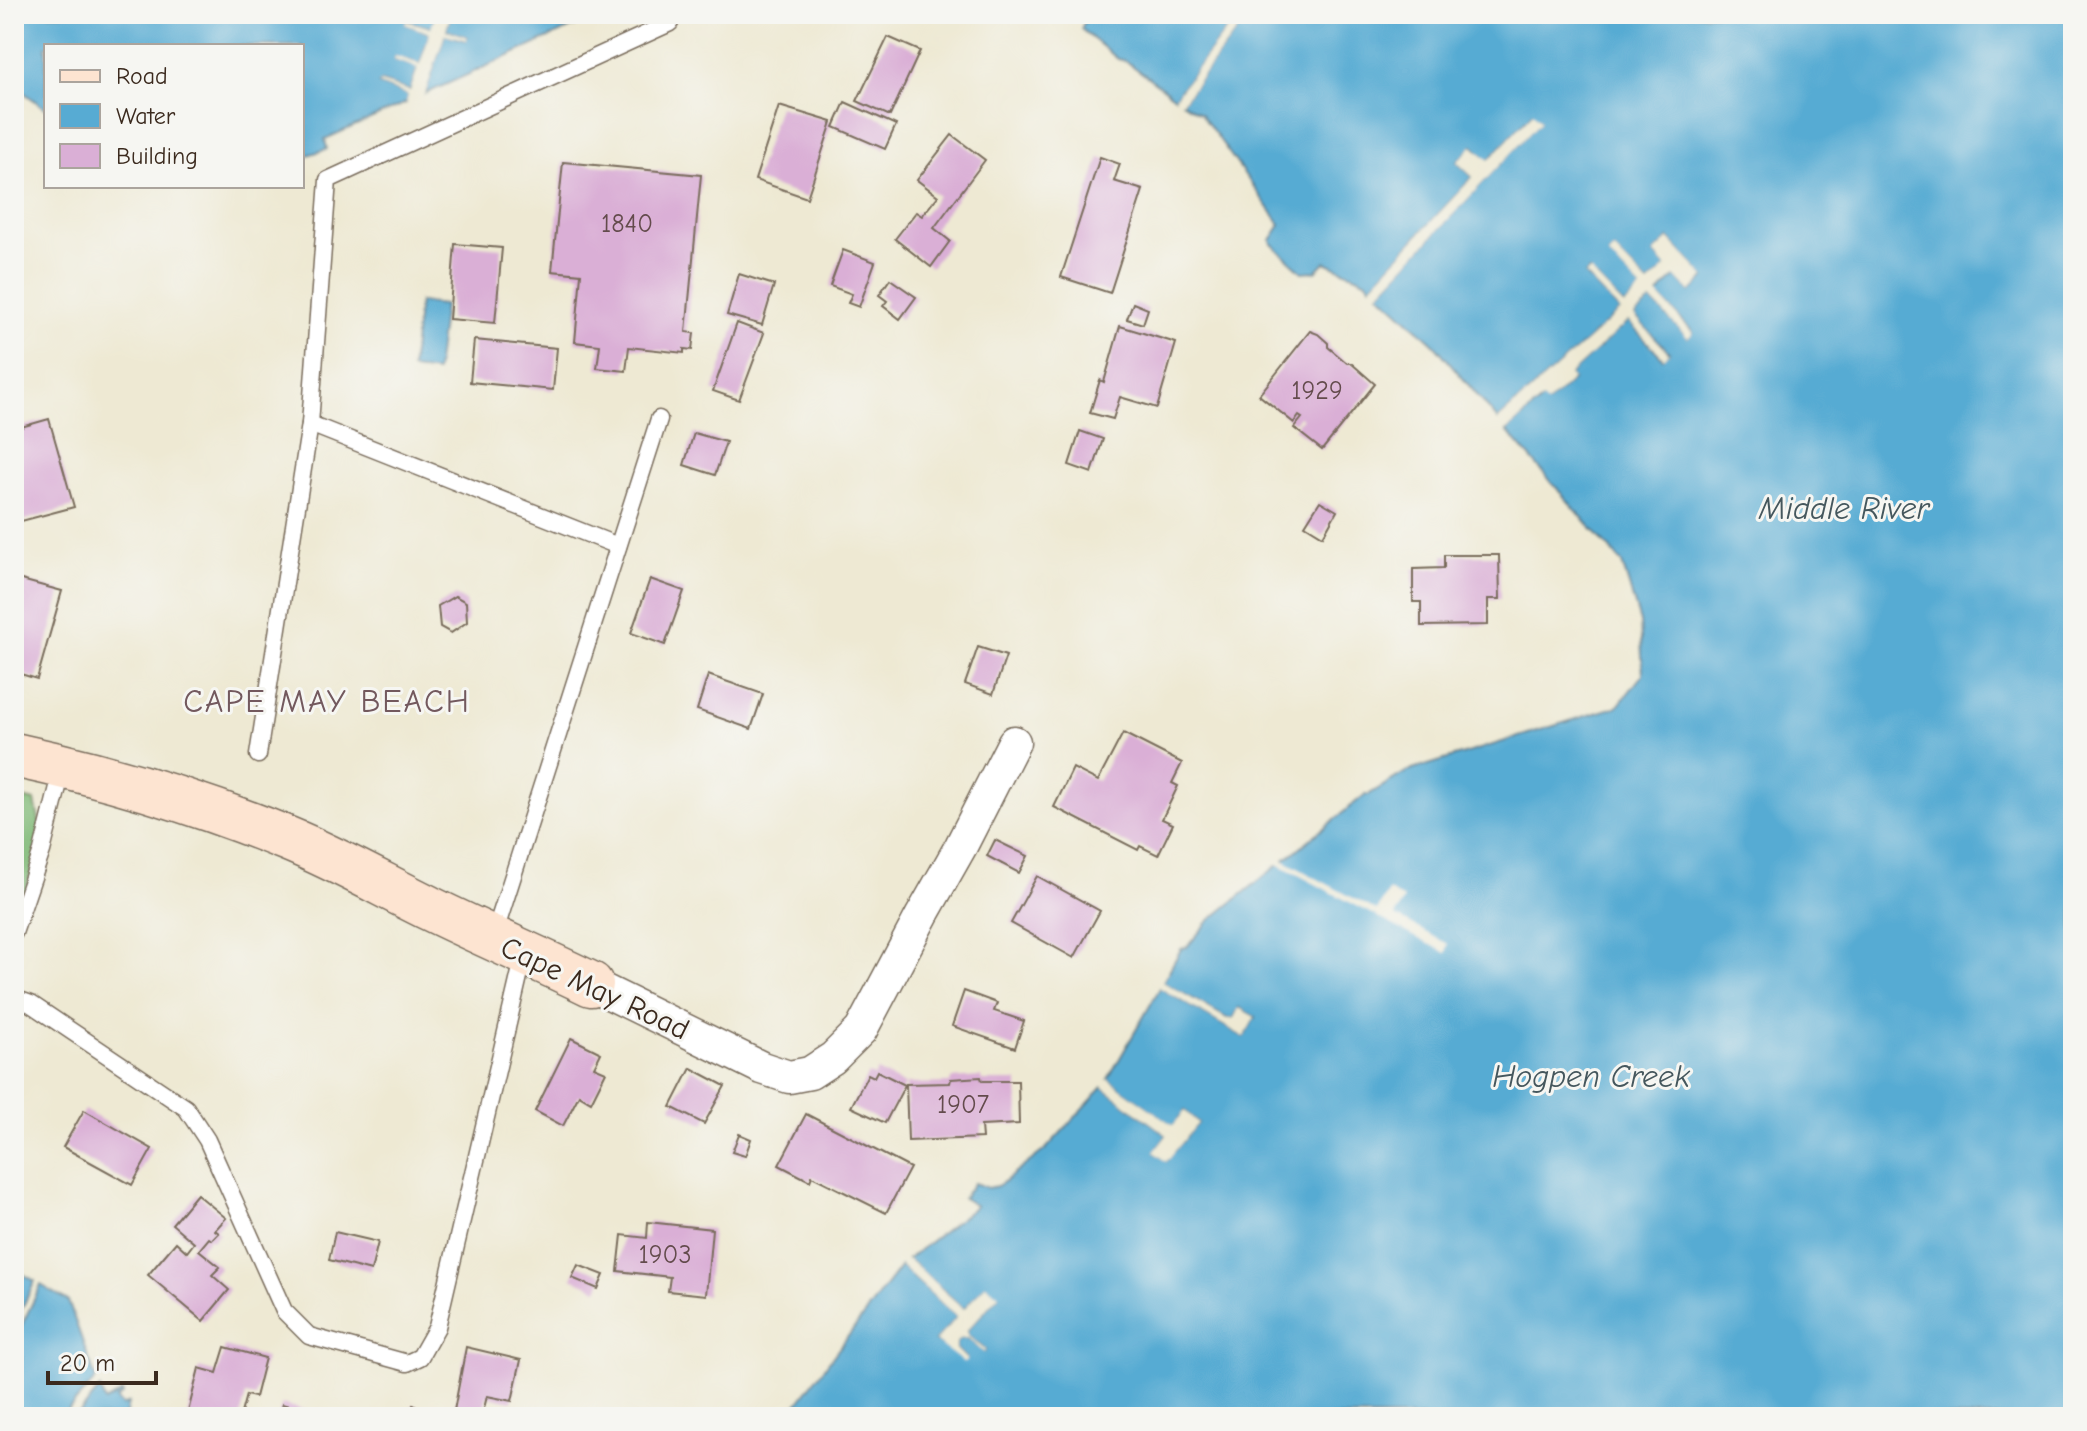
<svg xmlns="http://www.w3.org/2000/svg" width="2087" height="1431" viewBox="0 0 2087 1431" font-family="'Comic Neue',sans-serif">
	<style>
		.forest { fill: #81ba78; stroke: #5e724b; stroke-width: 2 }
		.water { fill: #57abd3; stroke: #496a78; stroke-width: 2 }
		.pier { fill: #eee9d3 }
		.building { fill: #daafd6 }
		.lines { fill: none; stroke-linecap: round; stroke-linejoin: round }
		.lane-casing { stroke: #7a6d5d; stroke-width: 19 }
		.street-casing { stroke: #7a6d5d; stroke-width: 35 }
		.secondary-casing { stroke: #7a6d5d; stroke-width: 47 }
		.lane { stroke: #fff; stroke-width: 16 }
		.street { stroke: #fff; stroke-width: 32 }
		.secondary { stroke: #fde4d1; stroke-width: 44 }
		.labels { text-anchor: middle; stroke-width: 6; stroke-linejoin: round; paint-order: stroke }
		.number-label { font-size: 26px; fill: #634b4c }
		.street-label { font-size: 30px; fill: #3b2a1e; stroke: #f6f6f2 }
		.water-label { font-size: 32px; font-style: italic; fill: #45575d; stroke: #f6f6f2 }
		.neighbourhood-label { font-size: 32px; letter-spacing: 2px; fill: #73595e; stroke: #f6f6f2 }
	</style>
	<rect width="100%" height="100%" fill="#f6f6f2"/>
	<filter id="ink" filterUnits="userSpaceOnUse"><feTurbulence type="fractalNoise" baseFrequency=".0125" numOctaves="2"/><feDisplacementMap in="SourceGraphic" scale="16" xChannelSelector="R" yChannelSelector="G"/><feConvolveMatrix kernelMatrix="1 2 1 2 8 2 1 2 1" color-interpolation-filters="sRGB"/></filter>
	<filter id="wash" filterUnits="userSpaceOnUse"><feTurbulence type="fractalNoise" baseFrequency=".006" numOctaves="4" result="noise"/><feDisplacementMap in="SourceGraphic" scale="32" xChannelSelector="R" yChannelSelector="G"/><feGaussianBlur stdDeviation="1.8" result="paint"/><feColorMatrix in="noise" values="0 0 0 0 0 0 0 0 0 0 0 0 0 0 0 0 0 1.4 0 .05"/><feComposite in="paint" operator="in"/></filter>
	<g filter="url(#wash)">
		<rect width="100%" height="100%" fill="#eee9d3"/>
		<!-- forest -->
		<polygon class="forest" points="14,796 35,801 42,834 14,931"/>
		<!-- water -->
		<g class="water">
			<polygon points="14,14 436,14 432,28 407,21 406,24 430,33 420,64 395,57 395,60 418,67 410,91 381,82 379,84 409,95 406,103 325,139 327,149 302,157 302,46 46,46 46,109 14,85"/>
			<polygon points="451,14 602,14 425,94 445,34 466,40 467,37 446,30"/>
			<polygon points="1088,14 1239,14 1175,97 1126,61 1118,59 1081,29"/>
			<polygon points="1250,14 2073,14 2073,1417 791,1417 791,1412 901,1266 957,1317 935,1341 967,1360 956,1349 956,1343 959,1339 968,1338 984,1352 985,1350 968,1336 967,1330 998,1296 986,1285 964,1309 908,1259 976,1206 963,1198 974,1183 988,1188 997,1186 1005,1181 1046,1149 1103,1087 1167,1135 1155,1152 1166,1161 1198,1123 1185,1111 1173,1126 1108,1079 1160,988 1244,1037 1255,1017 1239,1008 1234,1018 1228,1019 1163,982 1181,949 1187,947 1209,921 1366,794 1368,795 1406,772 1618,706 1643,674 1640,622 1622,563 1507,431 1543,399 1547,403 1573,380 1569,375 1628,321 1663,358 1669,352 1634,316 1651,300 1688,337 1693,332 1657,295 1676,276 1690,292 1705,278 1669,239 1654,253 1667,267 1648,284 1614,250 1609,255 1642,289 1624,306 1589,271 1585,275 1620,311 1498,420 1435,345 1379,293 1540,121 1532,114 1488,161 1473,146 1457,162 1473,177 1371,286 1366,280 1325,262 1316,271 1302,272 1272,244 1271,240 1281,225 1201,114 1182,102"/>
			<polygon points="419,302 444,305 436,372 411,369"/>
			<polygon points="14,1269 35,1281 14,1325"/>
			<polygon points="41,1285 68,1301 96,1379 62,1417 14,1417 14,1376 22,1358 14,1354 14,1341"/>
			<polygon points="100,1389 105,1402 122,1392 123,1394 116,1399 122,1406 128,1403 125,1417 76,1417"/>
		</g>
		<!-- pier -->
		<g class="pier">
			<polygon points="436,14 440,14 424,66 411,100 406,103 408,95 379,84 380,82 410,91 418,68 394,60 395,56 420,64 430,33 405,24 406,21 431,28"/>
			<polygon points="447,14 451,14 446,30 467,37 467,40 445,34 425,94 421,96"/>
			<polygon points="1239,14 1243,14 1178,99 1175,97"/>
			<polygon points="1245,14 1250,14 1182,102 1179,99"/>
			<polygon points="1533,113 1541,121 1379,293 1376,290 1535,121 1533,119 1490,164 1486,164 1473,151 1463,161 1477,175 1476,179 1374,289 1371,286 1473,177 1457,162 1472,146 1489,160"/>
			<polygon points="1669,239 1705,277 1690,292 1675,276 1657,294 1693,333 1688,338 1651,300 1634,316 1669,353 1664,358 1628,321 1569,375 1573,379 1546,404 1542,399 1507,431 1505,428 1540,396 1544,395 1547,398 1567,379 1565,375 1566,372 1625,318 1630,317 1631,313 1649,296 1653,296 1653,292 1673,273 1678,273 1690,286 1700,277 1668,245 1659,253 1670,264 1669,269 1650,288 1645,287 1645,292 1624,310 1623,314 1501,423 1498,420 1620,311 1585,275 1590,271 1624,306 1641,289 1608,255 1614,249 1648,284 1666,267 1654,253"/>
			<polygon points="1279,858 1377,911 1389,891 1404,900 1395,916 1448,944 1446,953 1274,862"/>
			<polygon points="1163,982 1227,1019 1234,1018 1239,1008 1255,1017 1244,1037 1160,988"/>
			<polygon points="1108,1079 1173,1125 1185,1111 1198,1123 1166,1162 1154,1152 1167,1135 1103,1087 1105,1083 1170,1132 1171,1137 1160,1152 1165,1156 1192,1123 1185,1117 1175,1129 1171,1129 1106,1082"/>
			<polygon points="908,1259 964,1309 986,1284 999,1295 967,1330 968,1336 985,1350 984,1353 968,1338 959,1339 956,1343 956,1349 967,1360 964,1363 935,1341 957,1317 901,1266 903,1264 961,1315 960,1319 941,1341 952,1349 953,1340 957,1336 964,1334 964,1328 993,1295 987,1290 967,1312 962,1313 906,1262"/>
		</g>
		<g id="blocks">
			<!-- building -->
			<g class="building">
				<polygon points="888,37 920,51 890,116 857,101"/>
				<polygon points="845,102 896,125 885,149 834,127"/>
				<polygon points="779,106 832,122 807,198 755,180"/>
				<polygon points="952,135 985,160 934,228 950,241 931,267 895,239 916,212 922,216 938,196 917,180"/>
				<polygon points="1100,157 1120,164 1114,181 1143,190 1110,293 1061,277"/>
				<polygon points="563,162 701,175 686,332 694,333 692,350 684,349 684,353 629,347 626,371 597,368 600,345 575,342 581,274 552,271"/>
				<polygon points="455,244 502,248 495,323 449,319"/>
				<polygon points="843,250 875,262 859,307 848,303 852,294 830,286"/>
				<polygon points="739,274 774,285 762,325 727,315"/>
				<polygon points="890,279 916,297 900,319 883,306 887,301 879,295"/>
				<polygon points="1133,303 1148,309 1143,324 1127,319"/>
				<polygon points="737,323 764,333 739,400 713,391"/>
				<polygon points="1120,326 1176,343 1157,408 1120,397 1113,419 1090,413 1100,380 1104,382"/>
				<polygon points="1310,331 1318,334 1328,343 1328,347 1347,363 1351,363 1375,384 1322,450 1294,428 1302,418 1299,416 1294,423 1259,395"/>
				<polygon points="474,340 557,348 553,390 470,382"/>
				<polygon points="49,419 74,507 14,523 14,429"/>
				<polygon points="1080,431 1103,439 1092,473 1069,465"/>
				<polygon points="694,433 726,442 715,475 684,465"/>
				<polygon points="1320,501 1337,511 1323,536 1305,525"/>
				<polygon points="1444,555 1499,555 1500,599 1488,599 1488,625 1421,626 1421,602 1413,602 1413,569 1444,568"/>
				<polygon points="14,578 62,591 37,679 14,672"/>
				<polygon points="650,579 684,591 665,645 631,633"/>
				<polygon points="455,596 466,602 467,622 451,633 440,627 438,606"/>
				<polygon points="978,647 1006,656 993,694 965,684"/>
				<polygon points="708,675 763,694 751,729 697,710"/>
				<polygon points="1123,733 1182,763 1172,783 1178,786 1162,819 1173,824 1158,855 1140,846 1138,850 1054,807 1073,768 1098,781"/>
				<polygon points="995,840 1028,856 1019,873 987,856"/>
				<polygon points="1037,876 1100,911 1074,958 1011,923"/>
				<polygon points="964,991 997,1003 994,1011 1024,1021 1015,1048 952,1026"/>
				<polygon points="571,1038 601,1053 594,1067 606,1072 591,1102 579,1095 563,1126 535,1111"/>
				<polygon points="691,1068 725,1086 704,1124 671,1107"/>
				<polygon points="877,1071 905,1085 885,1123 851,1107 868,1074 874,1077"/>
				<polygon points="981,1077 982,1081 1018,1081 1019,1124 981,1126 982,1138 908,1141 906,1084 950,1083 951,1079"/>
				<polygon points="84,1110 152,1149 132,1185 63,1147"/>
				<polygon points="806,1114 910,1168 886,1213 812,1176 810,1181 779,1165"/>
				<polygon points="739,1134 751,1139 745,1156 732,1152"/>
				<polygon points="197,1194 226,1218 215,1230 219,1233 212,1240 209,1238 199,1250 220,1267 212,1275 229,1290 203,1321 148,1275 176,1242 187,1252 194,1243 172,1224"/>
				<polygon points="648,1222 712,1229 706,1295 668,1291 670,1277 618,1271 622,1235 647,1238"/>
				<polygon points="335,1232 378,1242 371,1271 329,1260"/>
				<polygon points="578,1265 604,1275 598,1289 572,1278"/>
				<polygon points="225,1347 265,1358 255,1397 246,1395 240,1417 187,1416 199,1368 217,1373"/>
				<polygon points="466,1347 521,1360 512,1401 487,1396 482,1417 453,1416"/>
				<polygon points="282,1404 325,1416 325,1417 278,1417"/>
				<polygon points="413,1405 427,1409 425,1417 409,1417"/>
			</g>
		</g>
	</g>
	<g filter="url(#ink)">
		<use href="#blocks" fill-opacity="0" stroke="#7a6d5d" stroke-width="2"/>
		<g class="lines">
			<!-- lane casing -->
			<g class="lane-casing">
				<g id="lane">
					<polyline points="310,424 618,546"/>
					<polyline points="258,755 310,424 328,180 670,23"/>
					<polyline points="14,933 42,851 63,767"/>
					<polyline points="494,935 659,419"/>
					<polyline points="14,998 31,1004 186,1108 207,1140 284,1311 309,1336 407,1363 420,1357 437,1327 524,955"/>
				</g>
			</g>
			<!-- street casing -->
			<g class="street-casing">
				<polyline id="street" points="591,984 762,1068 789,1077 810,1073 833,1058 861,1030 922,915 961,846 1014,742"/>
			</g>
			<!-- secondary casing -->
			<g class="secondary-casing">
				<path id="secondary" d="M14,755C107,775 200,803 288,839C337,859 384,886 431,909C484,935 538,958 591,984"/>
			</g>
			<!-- lane -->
			<use href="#lane" class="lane"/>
			<!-- street -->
			<use href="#street" class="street"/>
			<!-- secondary -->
			<use href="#secondary" class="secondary"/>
		</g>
	</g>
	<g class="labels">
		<!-- number labels -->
		<g class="number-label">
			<text x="627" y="232">1840</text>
			<text x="1317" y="399">1929</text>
			<text x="963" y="1113">1907</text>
			<text x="665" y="1263">1903</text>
		</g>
		<!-- street labels -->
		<g class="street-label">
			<text transform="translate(595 988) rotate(25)" y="10">Cape May Road</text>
		</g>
		<!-- water labels -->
		<g class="water-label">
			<text x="1844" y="519">Middle River</text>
			<text x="1591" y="1087">Hogpen Creek</text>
		</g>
		<!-- neighbourhood labels -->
		<g class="neighbourhood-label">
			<text x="327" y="712">CAPE MAY BEACH</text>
		</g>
	</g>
	<!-- margin -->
	<rect width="2087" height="1431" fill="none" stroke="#f6f6f2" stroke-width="48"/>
	<!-- legend -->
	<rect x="44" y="44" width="260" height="144" fill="#f6f6f2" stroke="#aba49d" stroke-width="2"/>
	<rect x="60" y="70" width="40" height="12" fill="#fde4d1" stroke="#aba49d" stroke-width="2"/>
	<text x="116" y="84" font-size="24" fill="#3b2a1e">Road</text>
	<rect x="60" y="104" width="40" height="24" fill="#57abd3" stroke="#aba49d" stroke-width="2"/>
	<text x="116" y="124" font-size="24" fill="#3b2a1e">Water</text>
	<rect x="60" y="144" width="40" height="24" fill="#daafd6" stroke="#aba49d" stroke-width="2"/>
	<text x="116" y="164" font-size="24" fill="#3b2a1e">Building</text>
	<!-- scale -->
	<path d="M48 1371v12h108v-12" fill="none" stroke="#3b2a1e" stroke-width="4"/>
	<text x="60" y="1371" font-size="24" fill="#3b2a1e" stroke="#f6f6f2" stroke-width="6" paint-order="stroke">20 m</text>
</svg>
